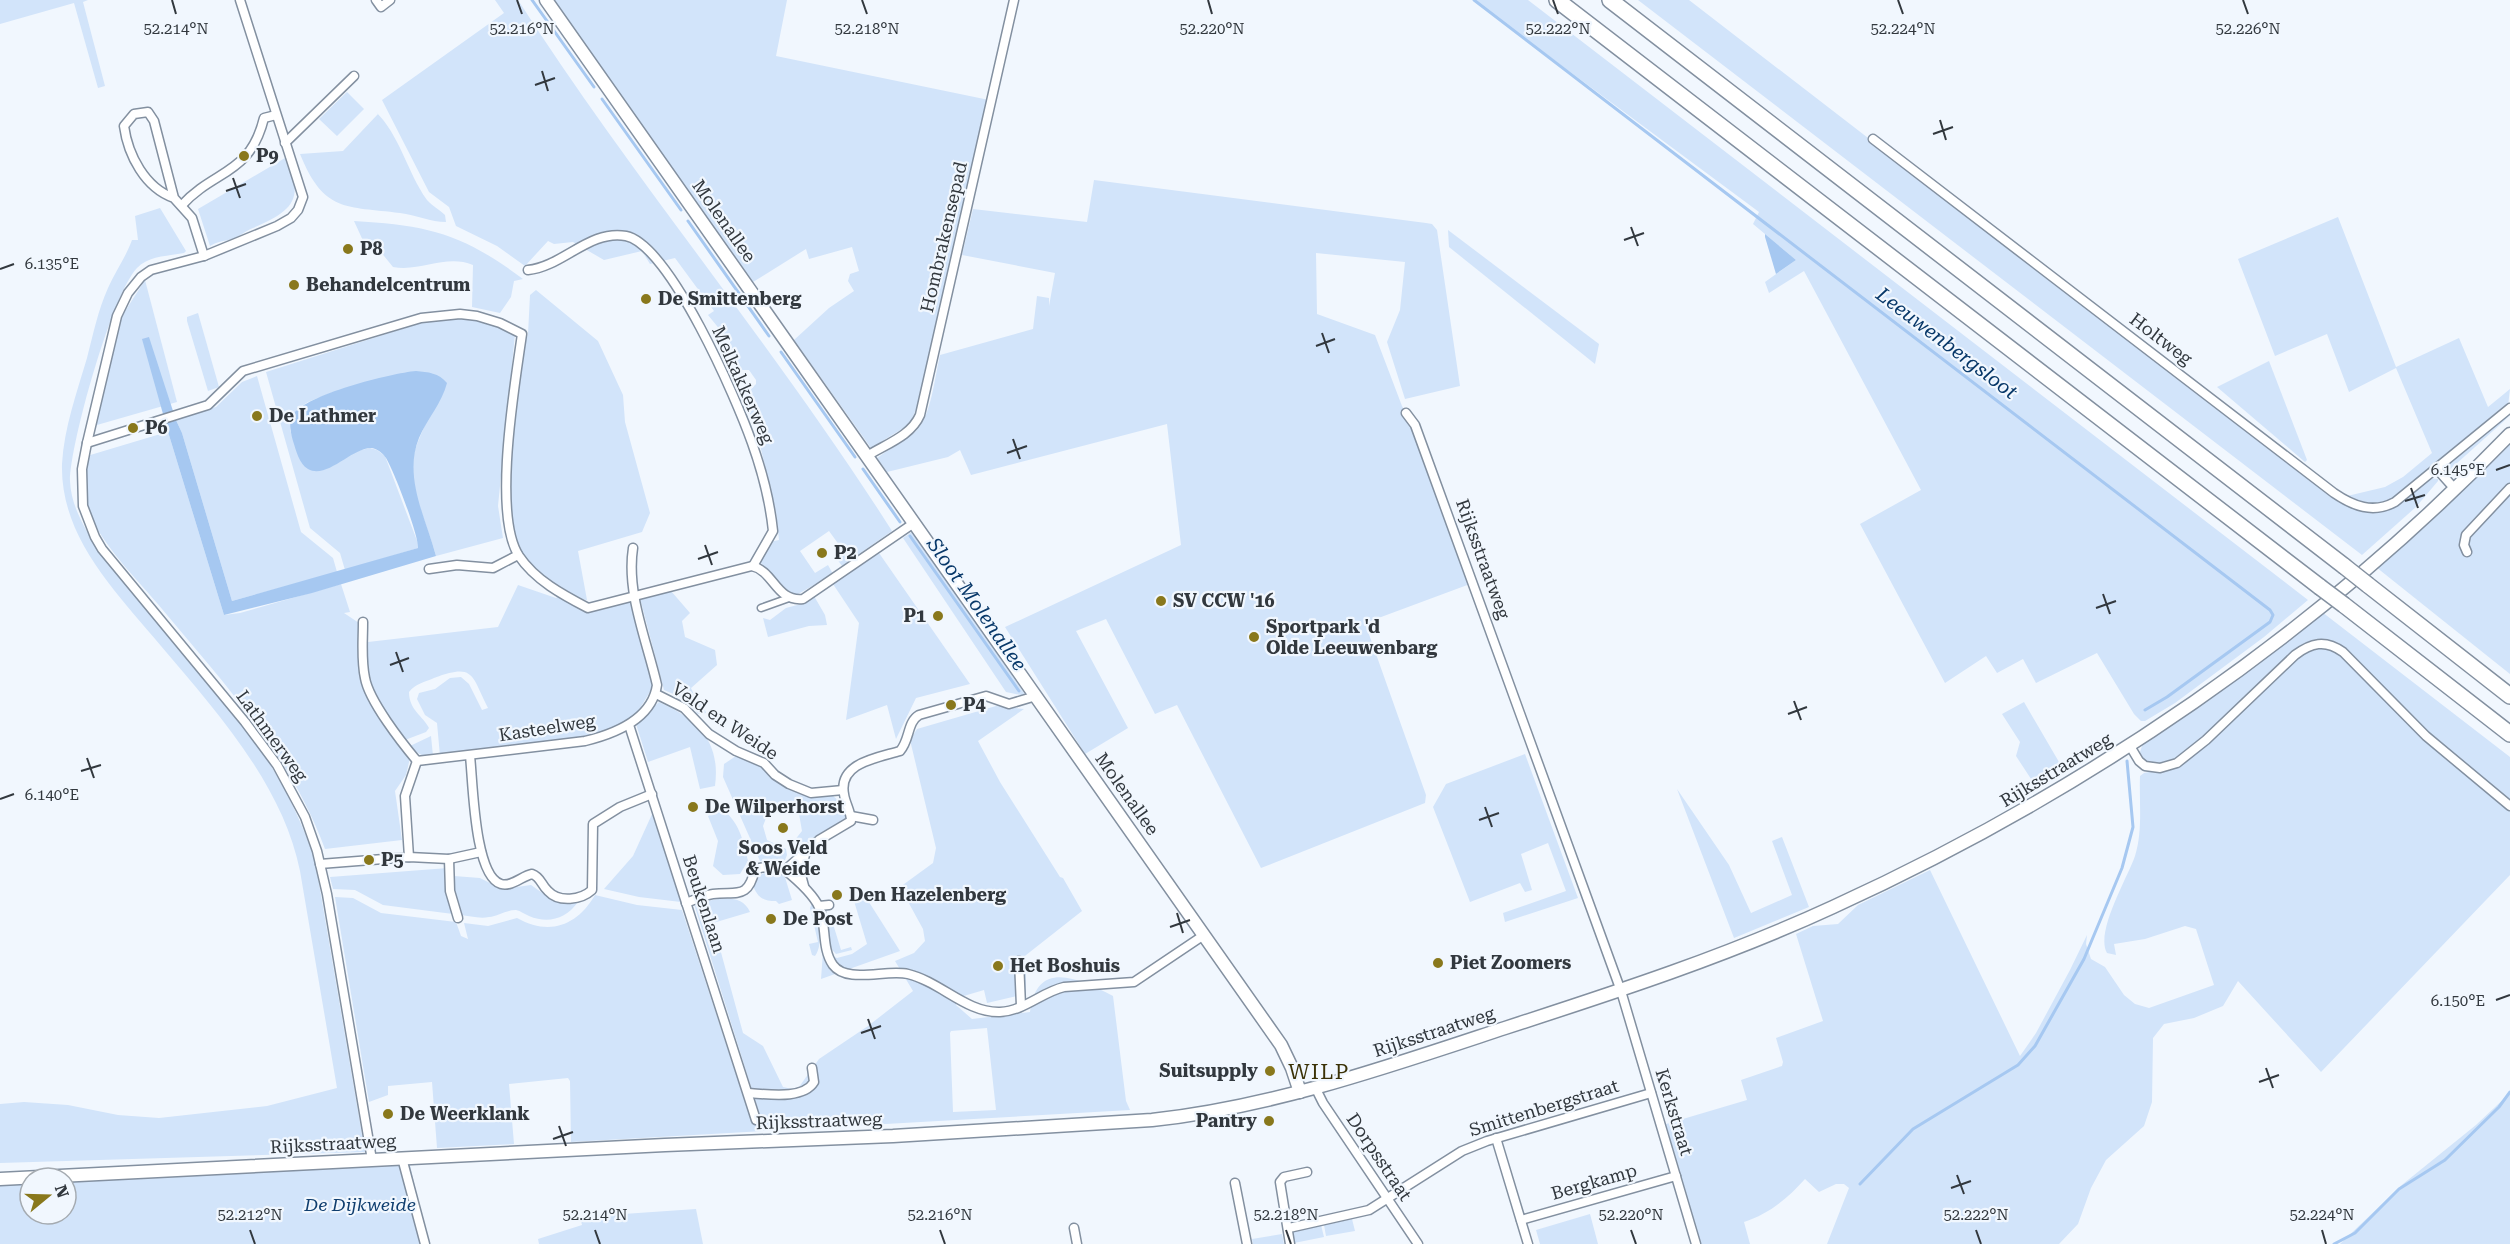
<svg xmlns="http://www.w3.org/2000/svg" width="2510" height="1244" viewBox="0 0 2510 1244" font-family="'Roboto Serif',serif">
	<style>
		.green { fill: #d2e4fa; fill-rule: evenodd }
		.water { fill: #a6c8f1 }
		.lines { fill: none; stroke-linecap: round; stroke-linejoin: round }
		.stream { stroke: #a6c8f1; stroke-width: 3 }
		.pedestrian-casing { stroke: #8390a0; stroke-width: 9 }
		.minor-casing { stroke: #8390a0; stroke-width: 11 }
		.secondary-casing { stroke: #8390a0; stroke-width: 15 }
		.motorway-casing { stroke: #8390a0; stroke-width: 18 }
		.pedestrian { stroke: #fff; stroke-width: 6 }
		.minor { stroke: #fff; stroke-width: 8 }
		.secondary { stroke: #fff; stroke-width: 12 }
		.motorway { stroke: #fff; stroke-width: 15 }
		.motorway-bridge-casing { stroke: #8390a0; stroke-width: 18; stroke-linecap: butt }
		.motorway-bridge { stroke: #fff; stroke-width: 15 }
		.ticks { fill: none; stroke: #32383e; stroke-width: 2 }
		.poi-dot { fill: #89781c; stroke: #f1f7fe; stroke-width: 2 }
		.labels { text-anchor: middle; stroke-width: 4.5; stroke-linejoin: round; paint-order: stroke }
		.poi-label { font-size: 18px; font-weight: bold; fill: #32383e; stroke: #f1f7fe; text-anchor: start }
		.street-label { font-size: 18px; fill: #32383e; stroke: #f1f7fe }
		.park-label { font-size: 18px; font-style: italic; fill: #0f3e6f; stroke: #f1f7fe }
		.water-label { font-size: 20px; font-style: italic; fill: #083869; stroke: #f1f7fe }
		.quarter-label { font-size: 21px; letter-spacing: 1.5px; fill: #3b3207; stroke: #f1f7fe }
		.ticks-label { font-size: 15px; text-anchor: middle; fill: #32383e; stroke: #f1f7fe; stroke-width: 4.5; stroke-linejoin: round; paint-order: stroke }
	</style>
	<rect width="100%" height="100%" fill="#f1f7fe"/>
	<!-- green -->
	<g class="green">
		<polygon points="0,0 88,0 83,2 105,86 98,88 74,3 0,24"/>
		<path d="M495,0H518C635,182 776,348 892,531L842,566L837,559L845,553L829,531L800,551L815,573L828,565L833,574L800,593L796,595L790,593L758,560L765,543L779,540L776,512L760,445L757,426L741,399L756,384V380L749,370H738L729,359L730,342L708,315L714,311L675,258L650,264L642,251L604,260L573,242L554,244L548,241L525,266L497,246L456,226L449,207L429,192L382,100L504,13Z"/>
		<polygon points="554,0 787,0 776,56 989,100 922,394 910,424 871,448 794,340 829,308 854,291 848,281 850,274 859,271 852,247 809,259 806,249 753,282"/>
		<polygon points="1473,0 1528,0 2308,600 2264,637 2175,703 2145,721 2141,721 2134,714 2097,653 2036,683 2023,659 1997,673 1986,656 1945,683 1860,524 1921,490 1804,271 1769,293 1765,282 1796,260 1753,224 1759,212"/>
		<polygon points="1638,0 1689,0 2339,501 2373,510 2430,478 2438,479 2438,481 2416,507 2362,555"/>
		<polygon points="347,92 364,109 337,136 319,119"/>
		<path d="M375,111C400,135 407,172 427,200C432,206 439,209 445,215L446,222C431,222 416,215 400,213C346,206 324,213 300,154L343,151L378,114Z"/>
		<path d="M285,158C307,200 290,212 253,228C245,231 239,237 232,239C224,241 216,242 210,246L198,209Z"/>
		<path d="M1094,180L1426,223L1432,224L1437,230L1460,386L1405,399L1387,342L1400,310L1405,262L1316,253L1317,314L1375,335L1402,406L1412,426L1470,584L1365,623L1426,795L1425,803L1261,868L1177,705L1155,714L1106,619L1076,631L1128,728L1085,754L1005,627L1181,545L1167,424L971,475L960,450L948,457L887,472L877,458C890,448 904,442 916,431C931,417 935,376 940,355L1033,329L1037,296L1049,298V306L1055,273L962,255L973,209L1087,222Z"/>
		<path d="M160,208L186,251L184,253C168,256 148,256 137,268C112,294 70,444 70,481C71,507 86,531 100,552L259,747C283,783 301,819 315,860L365,1152L0,1163V1104L24,1102L68,1105L118,1115L159,1118L267,1106L337,1088L300,871C283,785 216,711 161,646C117,593 60,538 62,464C64,428 77,392 87,358C93,335 98,310 108,288C115,272 126,257 132,240H138L135,216Z"/>
		<polygon points="2338,217 2396,367 2459,338 2488,407 2510,389 2508,406 2391,500 2383,503 2361,505 2343,497 2385,487 2403,477 2432,453 2396,368 2349,392 2327,334 2275,356 2238,259"/>
		<path d="M354,221C428,225 463,234 523,279L514,281L511,297L500,313L472,307L473,265C446,254 421,272 393,267L380,251L365,245Z"/>
		<polygon points="1448,230 1599,344 1595,364 1449,247"/>
		<polygon points="145,280 177,402 90,427 122,316"/>
		<path d="M536,290L598,341L623,395L625,422L650,513L642,532L578,551L587,600C574,600 562,589 551,581C542,574 528,563 522,553C497,510 519,394 525,344L528,334L530,295Z"/>
		<polygon points="198,313 219,387 208,391 187,321 187,317"/>
		<path d="M468,318L484,321L515,334L498,506L503,538L436,556C429,529 411,493 412,465C413,451 420,437 425,425L333,392L308,402L297,409L290,430L302,463L309,469L317,471L330,467L357,451L370,448L377,450L385,456L419,546L418,548L345,570L340,553L310,528L266,372L424,322Z"/>
		<polygon points="2269,361 2307,460 2305,462 2217,387"/>
		<polygon points="257,376 301,532 333,558 337,572 232,601 182,433 175,418 216,407 242,382"/>
		<polygon points="2510,411 2510,415 2503,422 2447,472 2446,469 2450,460"/>
		<path d="M165,422L224,615L240,613L341,584L350,612L344,613L359,623C359,646 356,668 365,691L410,758L406,775L395,791L402,840L325,849C291,756 224,683 162,609C138,580 109,553 92,519C82,500 85,477 87,456L167,432Z"/>
		<polygon points="2510,440 2510,485 2467,540 2510,492 2510,674 2376,567"/>
		<polygon points="913,531 1026,696 1006,692 903,538"/>
		<polygon points="879,553 970,684 916,698 896,739 887,705 846,720 859,623 833,584"/>
		<path d="M518,585L556,598L559,596C594,617 593,612 631,601L654,685L639,710L622,726L591,736L440,756L437,723L425,715L417,699L419,693L435,689L450,678L461,677L469,684L482,710L488,708C471,675 475,663 434,678C425,682 415,684 409,692C409,710 423,716 429,728L426,732L405,740C382,706 363,686 368,642L498,627Z"/>
		<polygon points="671,591 690,613 682,621 685,637 715,650 717,665 691,688 696,699 701,699 706,713 698,714 685,699 664,690 641,602 640,599"/>
		<polygon points="814,596 825,615 827,625 809,626 768,637 763,618 770,620 786,608 801,604"/>
		<path d="M2322,612L2510,757V802L2430,736L2337,644C2324,638 2312,639 2299,647L2196,745C2179,758 2166,768 2144,761L2140,752L2143,743L2189,713Z"/>
		<path d="M2326,646L2338,652L2510,809V875L2321,1072L2238,981L2223,1006L2194,1018L2164,1024L2153,1038L2152,1102L2144,1126L2106,1160L2091,1188L2078,1224L2059,1244H1827L1849,1188L1844,1184H1836L1819,1192L1805,1179C1788,1198 1769,1214 1744,1222L1750,1244H1701L1666,1124L1747,1100L1741,1080L1782,1066L1783,1062L1776,1038L1823,1021L1796,934L1813,926L1838,924L1858,905L1930,870L2020,1056L2036,1033L2070,970L2087,935L2086,944L2091,959L2105,967L2124,995L2135,1004L2149,1008L2214,985L2196,929L2185,926L2145,939L2114,944L2116,955L2107,953C2095,932 2127,879 2135,856C2143,830 2139,803 2140,776L2144,773L2172,767L2305,651Z"/>
		<path d="M659,702C697,719 721,741 715,786L700,789L690,747L648,762L636,724Z"/>
		<polygon points="2024,702 2059,762 2035,785 2016,756 2020,742 2002,714"/>
		<path d="M996,706L1024,709L978,741L1000,782L1060,877L1063,878L1082,911L1021,959L1026,970V994L987,1003L984,990L957,998L956,1005L972,1019L1030,1012C1037,958 1079,979 1113,996L1126,1101L1130,1110L571,1142L570,1081L568,1078L509,1084L514,1144L437,1148L432,1082L388,1086V1095L369,1102L335,897L353,898L381,913L456,922L461,936L468,939L464,923L488,926L517,918C549,936 577,926 595,895L637,905L682,910L752,1123L762,1122L694,904C712,901 740,890 750,912L713,923L743,1033L763,1046L783,1087L792,1089L799,1087L819,1059L868,1026L913,991L895,961L914,953L925,941L923,929L900,887L933,863L936,848L910,740L917,729ZM987,1028L996,1110L953,1112L950,1033L951,1031Z"/>
		<path d="M431,736L433,756C422,757 418,754 410,746Z"/>
		<polygon points="1525,754 1578,898 1505,922 1503,913 1566,891 1548,843 1521,854 1532,890 1525,892 1520,883 1470,902 1433,807 1446,784"/>
		<path d="M736,756L763,766L775,779L820,795L833,796L845,806L846,819L844,823L822,832L799,853L792,852L790,846L802,831L798,808L790,804L788,810L768,813L763,826L767,840L786,849L787,855L785,860C775,863 769,864 760,861L723,777L724,764Z"/>
		<polygon points="1677,789 1729,865 1751,913 1792,895 1772,841 1782,837 1809,907 1734,938"/>
		<path d="M720,808C739,820 743,840 748,861L740,874L723,875L713,866L718,841L708,816Z"/>
		<polygon points="653,812 681,902 639,897 604,889 633,856"/>
		<polygon points="448,868 453,914 383,905 355,890 333,889 330,877"/>
		<path d="M771,870L784,874L792,900L779,904L776,901C762,901 757,897 752,883L760,875Z"/>
		<path d="M454,876L480,878L502,889L531,885L551,899L578,902C566,919 548,924 529,916C524,914 521,911 516,910C506,910 498,916 489,917C480,919 469,916 461,915L455,894Z"/>
		<polygon points="867,899 900,951 821,979 823,952 837,958 852,954 867,944 854,901"/>
		<path d="M812,903C817,917 825,943 815,956L812,955L809,944L818,942L810,908Z"/>
		<path d="M827,914H830L841,950L851,947L852,950L836,954C827,946 821,925 827,914Z"/>
		<polygon points="2510,1093 2510,1244 2340,1244 2403,1184 2476,1125"/>
		<path d="M410,1165L428,1244H0V1176ZM30,1178H66V1214H30Z"/>
		<polygon points="696,1209 703,1244 539,1244 538,1239 582,1225 580,1217"/>
		<polygon points="1590,1214 1598,1244 1540,1244 1536,1230"/>
		<polygon points="1352,1219 1355,1231 1326,1236 1324,1225"/>
		<polygon points="1321,1225 1324,1237 1294,1243 1292,1235 1295,1230"/>
		<polygon points="1282,1234 1284,1244 1253,1244 1252,1239"/>
	</g>
	<!-- water -->
	<g class="water">
		<polygon points="1765,234 1796,260 1776,274 1765,237"/>
		<polygon points="149,337 173,411 163,414 142,339"/>
		<path d="M416,371C428,372 439,373 447,383C442,403 427,419 419,438C403,477 426,518 436,556L312,593L224,615L165,422L175,418L182,433L232,601L418,548C419,536 394,471 386,458C383,453 377,449 372,448C352,447 327,480 308,469C299,464 296,450 293,441C291,433 288,423 293,415C304,395 392,373 416,371Z"/>
	</g>
	<g class="lines">
		<!-- stream -->
		<g class="stream">
			<polyline points="532,0 594,87"/>
			<polyline points="1474,0 2270,610 2273,615 2270,622 2167,697 2145,710"/>
			<polyline points="602,99 681,210"/>
			<polyline points="688,221 769,336"/>
			<polyline points="781,352 855,457"/>
			<polyline points="863,469 900,522"/>
			<polyline points="910,536 1019,691"/>
			<polyline points="1860,1184 1913,1129 2018,1065 2035,1046 2084,959 2122,868 2133,827 2127,761"/>
			<polyline points="2334,1244 2355,1233 2399,1189 2445,1160 2499,1107 2510,1092"/>
		</g>
		<!-- pedestrian casing -->
		<g class="pedestrian-casing">
			<polyline id="pedestrian" points="761,608 789,598"/>
		</g>
		<!-- minor casing -->
		<g class="minor-casing">
			<g id="minor">
				<polyline points="240,0 303,197 298,210 291,218 277,226 204,256 151,270 141,277 128,293 117,316 87,443 82,469 83,506 95,537 102,549 245,722 277,765 305,817 317,851 327,894 372,1160"/>
				<polyline points="376,0 381,7 390,0"/>
				<path d="M1873,139L2334,493C2353,506 2373,514 2395,502L2510,408"/>
				<polyline points="285,143 354,76"/>
				<path d="M174,198C145,188 128,155 124,126L134,114L148,112L154,121L174,198L192,218L204,256"/>
				<path d="M182,205C215,169 250,175 264,118L276,115"/>
				<path d="M528,270C562,267 590,229 626,236C670,245 737,400 752,443C762,471 770,502 773,531L753,566"/>
				<polyline points="1406,413 1415,425 1621,991 1696,1244"/>
				<path d="M87,443L208,405L243,371L421,318L460,314L477,316L500,323L522,334C515,384 492,515 519,556C535,580 563,595 588,608L752,566C774,571 776,602 803,599L914,523"/>
				<path d="M867,456C886,444 911,436 920,415L1014,0"/>
				<polyline points="2436,468 2454,488"/>
				<polyline points="2467,552 2464,545 2466,535 2510,488"/>
				<polyline points="429,569 457,565 493,568 518,555"/>
				<path d="M363,622C363,641 361,660 365,678C369,701 402,743 417,761L585,741C614,734 652,719 657,685C647,641 626,593 633,548"/>
				<polyline points="656,694 684,708 709,734 736,751 764,763 775,775 789,784 811,793 843,790"/>
				<polyline points="629,725 756,1120"/>
				<path d="M2130,746L2139,761L2145,766L2160,768L2177,763L2206,740L2295,655C2311,643 2325,639 2343,652L2426,736L2510,806"/>
				<path d="M470,756C473,781 474,876 501,884C512,887 522,876 532,874C541,877 541,885 548,891C559,903 581,900 592,890L593,824L620,807L652,794"/>
				<polyline points="851,816 873,820"/>
				<polyline points="409,857 405,796 417,761"/>
				<polyline points="449,859 450,891 458,918"/>
				<polyline points="320,864 409,857 449,859 481,852"/>
				<path d="M785,870C796,879 813,894 819,907C827,924 821,948 833,965C847,984 886,969 908,974C941,982 966,1013 1000,1012C1024,1011 1042,992 1064,987L1134,982L1204,935"/>
				<polyline points="804,886 800,871 805,855"/>
				<path d="M686,903C694,900 704,895 713,894C737,891 748,900 755,869L765,867L785,870L819,840L851,821C851,811 845,803 844,794C838,763 877,758 900,751C910,740 907,722 919,715L986,696L1009,704L1036,696"/>
				<polyline points="819,906 829,905"/>
				<polyline points="1019,961 1021,1006"/>
				<polyline points="1315,1087 1323,1103 1418,1244"/>
				<path d="M748,1093C767,1094 803,1100 814,1082L812,1068"/>
				<polyline points="1496,1138 1528,1244"/>
				<polyline points="402,1158 425,1244"/>
				<polyline points="1235,1183 1247,1244"/>
				<polyline points="1521,1220 1676,1176"/>
				<polyline points="1074,1228 1077,1244"/>
				<polyline points="1289,1228 1369,1210 1462,1151 1487,1141 1651,1093"/>
				<polyline points="1290,1244 1280,1182 1284,1177 1307,1172"/>
			</g>
		</g>
		<!-- secondary casing -->
		<g class="secondary-casing">
			<g id="secondary">
				<polyline points="546,0 1281,1045 1292,1068 1300,1092"/>
				<path d="M0,1179L665,1145L893,1136L1152,1120C1273,1107 1390,1066 1505,1028C1616,992 1727,956 1833,907C2085,792 2317,634 2510,434"/>
			</g>
		</g>
		<!-- motorway casing -->
		<g class="motorway-casing">
			<g id="motorway">
				<polyline points="1557,0 2320,587"/>
				<polyline points="1610,0 2344,566"/>
				<polyline points="2368,585 2510,696"/>
				<polyline points="2344,605 2510,734"/>
			</g>
		</g>
		<!-- pedestrian -->
		<use href="#pedestrian" class="pedestrian"/>
		<!-- minor -->
		<use href="#minor" class="minor"/>
		<!-- secondary -->
		<use href="#secondary" class="secondary"/>
		<!-- motorway -->
		<use href="#motorway" class="motorway"/>
		<!-- motorway-bridge casing -->
		<g class="motorway-bridge-casing">
			<g id="motorway-bridge">
				<polyline points="2344,566 2368,585"/>
				<polyline points="2320,587 2344,605"/>
			</g>
		</g>
		<!-- motorway-bridge -->
		<use href="#motorway-bridge" class="motorway-bridge"/>
	</g>
	<!-- ticks -->
	<path class="ticks" d="M172,0L176,14M517,0L522,14M862,0L867,14M1208,0L1212,14M1553,0L1558,14M1898,0L1903,14M2243,0L2248,14M542,71L548,91M535,85L555,78M1940,120L1946,140M1933,134L1953,127M233,178L240,198M226,191L246,184M1631,227L1638,246M1624,240L1644,233M0,269L14,264M1322,333L1329,353M1316,346L1335,339M1013,439L1020,459M1007,453L1027,446M2496,470L2510,465M2411,488L2418,508M2405,501L2425,495M705,545L712,565M698,559L718,552M2103,594L2110,614M2096,608L2116,601M396,652L403,672M390,665L409,658M1794,701L1801,720M1788,714L1807,707M87,758L94,778M81,771L101,765M0,799L14,794M1485,807L1492,827M1479,820L1499,813M1177,913L1183,933M1170,927L1190,920M2496,1000L2510,995M868,1019L875,1039M861,1033L881,1026M2266,1068L2273,1088M2259,1082L2279,1075M559,1126L566,1146M553,1139L573,1132M1957,1175L1964,1194M1951,1188L1971,1181M250,1230L255,1244M595,1230L600,1244M940,1230L945,1244M1286,1230L1291,1244M1631,1230L1636,1244M1976,1230L1981,1244M2322,1230L2326,1244"/>
	<!-- markers -->
	<g class="poi-dot">
		<circle cx="244" cy="156" r="6"/>
		<circle cx="348" cy="249" r="6"/>
		<circle cx="294" cy="285" r="6"/>
		<circle cx="646" cy="299" r="6"/>
		<circle cx="257" cy="416" r="6"/>
		<circle cx="133" cy="428" r="6"/>
		<circle cx="822" cy="553" r="6"/>
		<circle cx="1161" cy="601" r="6"/>
		<circle cx="938" cy="616" r="6"/>
		<circle cx="1254" cy="637" r="6"/>
		<circle cx="951" cy="705" r="6"/>
		<circle cx="693" cy="807" r="6"/>
		<circle cx="783" cy="828" r="6"/>
		<circle cx="369" cy="860" r="6"/>
		<circle cx="837" cy="895" r="6"/>
		<circle cx="771" cy="919" r="6"/>
		<circle cx="1438" cy="963" r="6"/>
		<circle cx="998" cy="966" r="6"/>
		<circle cx="1270" cy="1071" r="6"/>
		<circle cx="388" cy="1114" r="6"/>
		<circle cx="1269" cy="1121" r="6"/>
	</g>
	<g class="labels">
		<!-- poi labels -->
		<g class="poi-label">
			<text x="256" y="162">P9</text>
			<text x="360" y="255">P8</text>
			<text x="306" y="291">Behandelcentrum</text>
			<text x="658" y="305">De Smittenberg</text>
			<text x="269" y="422">De Lathmer</text>
			<text x="145" y="434">P6</text>
			<text x="834" y="559">P2</text>
			<text x="1173" y="607">SV CCW '16</text>
			<text x="926" y="622" text-anchor="end">P1</text>
			<text x="1266" y="633">Sportpark 'd<tspan x="1266" dy="21">Olde Leeuwenbarg</tspan></text>
			<text x="963" y="711">P4</text>
			<text x="705" y="813">De Wilperhorst</text>
			<text x="783" y="854" text-anchor="middle">Soos Veld<tspan x="783" dy="21">&amp; Weide</tspan></text>
			<text x="381" y="866">P5</text>
			<text x="849" y="901">Den Hazelenberg</text>
			<text x="783" y="925">De Post</text>
			<text x="1450" y="969">Piet Zoomers</text>
			<text x="1010" y="972">Het Boshuis</text>
			<text x="1258" y="1077" text-anchor="end">Suitsupply</text>
			<text x="400" y="1120">De Weerklank</text>
			<text x="1257" y="1127" text-anchor="end">Pantry</text>
		</g>
		<!-- street labels -->
		<g class="street-label">
			<text transform="translate(724 221) rotate(55)" y="6">Molenallee</text>
			<text transform="translate(944 237) rotate(-77)" y="6">Hombrakensepad</text>
			<text transform="translate(2161 339) rotate(37)" y="6">Holtweg</text>
			<text transform="translate(743 385) rotate(66)" y="6">Melkakkerweg</text>
			<text transform="translate(1483 559) rotate(70)" y="6">Rijksstraatweg</text>
			<text transform="translate(725 721) rotate(34)" y="6">Veld en Weide</text>
			<text transform="translate(547 728) rotate(-9)" y="6">Kasteelweg</text>
			<text transform="translate(272 736) rotate(54)" y="6">Lathmerweg</text>
			<text transform="translate(2056 770) rotate(-31)" y="6">Rijksstraatweg</text>
			<text transform="translate(1127 794) rotate(55)" y="6">Molenallee</text>
			<text transform="translate(704 904) rotate(72)" y="6">Beukenlaan</text>
			<text transform="translate(1434 1032) rotate(-18)" y="6">Rijksstraatweg</text>
			<text transform="translate(1544 1108) rotate(-17)" y="6">Smittenbergstraat</text>
			<text transform="translate(1674 1112) rotate(73)" y="6">Kerkstraat</text>
			<text transform="translate(819 1121) rotate(-2)" y="6">Rijksstraatweg</text>
			<text transform="translate(333 1144) rotate(-3)" y="6">Rijksstraatweg</text>
			<text transform="translate(1379 1157) rotate(56)" y="6">Dorpsstraat</text>
			<text transform="translate(1594 1182) rotate(-16)" y="6">Bergkamp</text>
		</g>
		<!-- park labels -->
		<g class="park-label">
			<text x="360" y="1211">De Dijkweide</text>
		</g>
		<!-- water labels -->
		<g class="water-label">
			<text transform="translate(1947 343) rotate(37)" y="7">Leeuwenbergsloot</text>
			<text transform="translate(977 604) rotate(55)" y="7">Sloot Molenallee</text>
		</g>
		<!-- quarter labels -->
		<g class="quarter-label">
			<text x="1319" y="1079">WILP</text>
		</g>
	</g>
	<g class="ticks-label">
		<text x="1903" y="34">52.224°N</text>
		<text x="176" y="34">52.214°N</text>
		<text x="522" y="34">52.216°N</text>
		<text x="867" y="34">52.218°N</text>
		<text x="1212" y="34">52.220°N</text>
		<text x="1558" y="34">52.222°N</text>
		<text x="2248" y="34">52.226°N</text>
		<text x="52" y="269">6.135°E</text>
		<text x="2458" y="475">6.145°E</text>
		<text x="52" y="800">6.140°E</text>
		<text x="2458" y="1006">6.150°E</text>
		<text x="250" y="1220">52.212°N</text>
		<text x="595" y="1220">52.214°N</text>
		<text x="940" y="1220">52.216°N</text>
		<text x="1286" y="1220">52.218°N</text>
		<text x="1631" y="1220">52.220°N</text>
		<text x="1976" y="1220">52.222°N</text>
		<text x="2322" y="1220">52.224°N</text>
	</g>
	<!-- north arrow -->
	<g transform="translate(48 1196) rotate(71)"><circle r="28" fill="#f1f7fe" stroke="#a5abb1" stroke-width="1.5"/>
	<path d="M0-4.5L10 22L0 15L-10 22Z" fill="#89781c"/>
	<text y="-9" font-size="16" font-weight="bold" text-anchor="middle" fill="#32383e">N</text>
	</g>
</svg>
